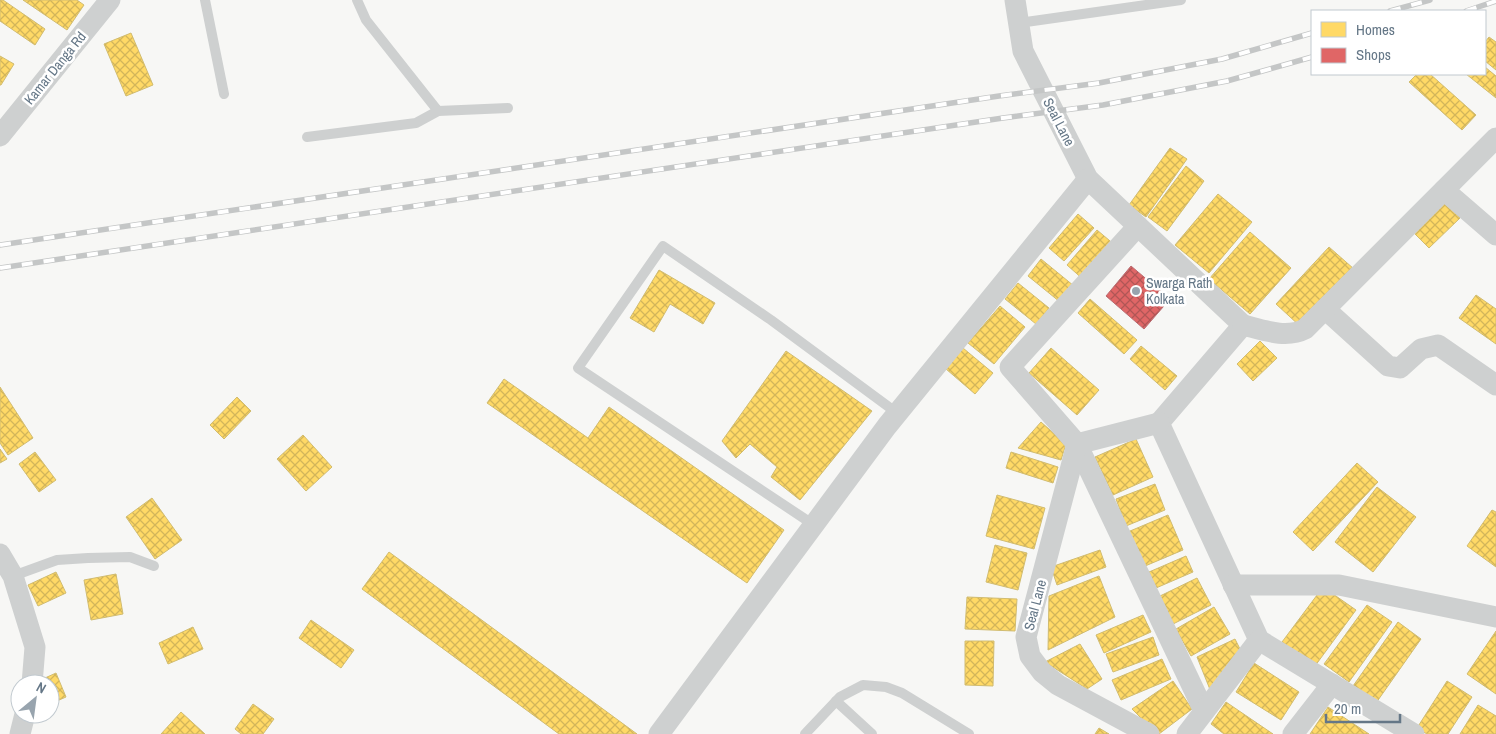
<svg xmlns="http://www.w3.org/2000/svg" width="1496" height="734" viewBox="0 0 1496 734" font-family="'Archivo Narrow',sans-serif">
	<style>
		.homes { fill: url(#homes-cross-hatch); stroke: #d1bc70 }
		.shops { fill: url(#shops-cross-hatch); stroke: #bb6b70 }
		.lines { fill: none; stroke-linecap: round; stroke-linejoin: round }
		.lane { stroke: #ced0d0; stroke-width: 10 }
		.street { stroke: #ced0d0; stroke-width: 21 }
		.rail-casing { stroke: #c4c6c6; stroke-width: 5.5 }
		.rail { stroke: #fff; stroke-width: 4; stroke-dasharray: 11; stroke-linecap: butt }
		.poi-dot { fill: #98a4ae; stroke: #fff; stroke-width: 2 }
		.labels { text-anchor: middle; stroke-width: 5; stroke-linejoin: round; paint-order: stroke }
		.street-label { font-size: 14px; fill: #657787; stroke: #fff }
		.poi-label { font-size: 14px; fill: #657787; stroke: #fff; text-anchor: start }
	</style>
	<defs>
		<pattern id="homes-cross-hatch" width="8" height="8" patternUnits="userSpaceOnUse" patternTransform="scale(1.25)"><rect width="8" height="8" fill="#ffd966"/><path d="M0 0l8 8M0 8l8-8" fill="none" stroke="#d2b55a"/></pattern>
		<pattern id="shops-cross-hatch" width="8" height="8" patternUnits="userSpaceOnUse" patternTransform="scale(1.25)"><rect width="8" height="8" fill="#e06666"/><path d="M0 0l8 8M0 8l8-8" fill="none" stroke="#b05656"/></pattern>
	</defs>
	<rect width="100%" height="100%" fill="#f7f7f5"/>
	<!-- homes -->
	<g class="homes">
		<polygon points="0,0 3,0 45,29 35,45 0,21"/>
		<polygon points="23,0 77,0 84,5 67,30"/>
		<polygon points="131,33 153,85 126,96 104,44"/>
		<polygon points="1489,37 1496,42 1496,70 1485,61 1485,42"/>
		<polygon points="0,56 14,64 1,85 0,85"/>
		<polygon points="1485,67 1496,76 1496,98 1466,74 1485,74"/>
		<polygon points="1417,74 1430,74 1476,115 1462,130 1409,82"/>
		<polygon points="1170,148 1187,159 1146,217 1129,205"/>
		<polygon points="1186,166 1204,181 1167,231 1148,217"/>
		<polygon points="1218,194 1252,222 1209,273 1175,245"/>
		<polygon points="1442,200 1460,218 1429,248 1411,230"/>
		<polygon points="1078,214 1094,228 1064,261 1049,248"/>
		<polygon points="1097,230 1116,246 1085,281 1067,265"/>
		<polygon points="1250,232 1291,268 1250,314 1209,279"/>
		<polygon points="1329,247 1354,269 1301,327 1276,304"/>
		<polygon points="1041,259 1074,286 1060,302 1028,276"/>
		<polygon points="659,270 715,303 703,324 670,304 654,332 630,318"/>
		<polygon points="1018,283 1049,308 1036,324 1005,299"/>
		<polygon points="1476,295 1496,309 1496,344 1459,318"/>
		<polygon points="1090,299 1137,340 1124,354 1078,313"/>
		<polygon points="1000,306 1025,327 994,364 968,343"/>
		<polygon points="1260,341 1277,358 1253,381 1237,364"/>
		<polygon points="1141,346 1177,376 1165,390 1130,359"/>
		<polygon points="963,348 993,373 975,394 946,369"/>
		<polygon points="1051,348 1099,390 1077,415 1029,373"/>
		<polygon points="786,351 872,411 800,500 771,477 777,467 750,444 736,458 722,441"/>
		<polygon points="504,379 588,438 609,407 784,530 747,583 487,403"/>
		<polygon points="0,387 33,438 8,455 0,443"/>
		<polygon points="237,397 251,411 224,439 210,425"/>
		<polygon points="1041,422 1066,444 1061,460 1018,448"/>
		<polygon points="303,435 332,467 306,491 277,459"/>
		<polygon points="1136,439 1153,477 1113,495 1095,457"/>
		<polygon points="0,449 7,459 0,463"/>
		<polygon points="35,452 56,480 39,492 19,464"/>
		<polygon points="1011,452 1058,467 1053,483 1006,468"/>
		<polygon points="1357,463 1378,482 1313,551 1293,532"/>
		<polygon points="1155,484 1165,510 1126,526 1116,499"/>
		<polygon points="1377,487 1416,517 1373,572 1335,542"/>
		<polygon points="997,495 1045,508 1034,549 986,536"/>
		<polygon points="152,498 182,540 155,559 126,517"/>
		<polygon points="1492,510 1496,512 1496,567 1467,546"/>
		<polygon points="1168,515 1183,550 1138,569 1123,534"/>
		<polygon points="995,545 1027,553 1018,590 986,582"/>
		<polygon points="1100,550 1106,567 1057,585 1051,567"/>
		<polygon points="389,552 637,734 559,734 362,589"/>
		<polygon points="1186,556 1193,572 1156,588 1149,572"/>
		<polygon points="56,572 66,593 38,606 28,585"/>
		<polygon points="116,574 123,614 91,620 84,580"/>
		<polygon points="1099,576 1115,617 1048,650 1049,596"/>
		<polygon points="1197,578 1211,605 1173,624 1160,596"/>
		<polygon points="1323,587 1356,610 1315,666 1282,642"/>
		<polygon points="967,597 1017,599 1015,631 965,629"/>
		<polygon points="1367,605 1392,622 1349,682 1324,664"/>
		<polygon points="1214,607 1230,634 1191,656 1176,629"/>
		<polygon points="1143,615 1151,632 1104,653 1096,635"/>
		<polygon points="311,620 354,650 341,668 299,638"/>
		<polygon points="1398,622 1421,639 1376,703 1353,686"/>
		<polygon points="193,627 203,649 168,664 159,643"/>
		<polygon points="1496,631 1496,694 1467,674"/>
		<polygon points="1153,637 1159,655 1113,672 1106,654"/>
		<polygon points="1235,639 1244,657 1211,692 1197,657"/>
		<polygon points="965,641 994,641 993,686 965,685"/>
		<polygon points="1080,644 1102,679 1087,689 1045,662"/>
		<polygon points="1162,659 1171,679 1121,700 1112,680"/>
		<polygon points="1254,663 1299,692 1281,720 1236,692"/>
		<polygon points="56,673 66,697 50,704 50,684 35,684 34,683"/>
		<polygon points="1173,681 1192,709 1159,734 1157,734 1132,709"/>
		<polygon points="1447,681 1472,697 1448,734 1427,734 1417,728"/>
		<polygon points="1226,702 1273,734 1224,734 1211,724"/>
		<polygon points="253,704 274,719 263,734 241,734 235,729"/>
		<polygon points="1478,705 1496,716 1496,734 1460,734"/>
		<polygon points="1328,707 1369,734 1310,734"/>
		<polygon points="181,712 205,734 161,734"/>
		<polygon points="1099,728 1109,734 1095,734"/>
	</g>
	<!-- shops -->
	<polygon class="shops" points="1131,266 1170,299 1144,329 1106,296"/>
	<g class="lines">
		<!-- lane -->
		<g class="lane">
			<polyline points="205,0 224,94"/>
			<polyline points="357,0 366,20 438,111 508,108"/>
			<polyline points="1019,23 1181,0"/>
			<polyline points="307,137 416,123 438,111"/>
			<polyline points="814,525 578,368 663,246 771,320 897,413"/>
			<polyline points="13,576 57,560 88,558 130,557 154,566"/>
			<polyline points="836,701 872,734"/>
			<polyline points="805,734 840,697 863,685 886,687 902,693 969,734"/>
		</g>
		<!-- street -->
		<g class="street">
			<polyline points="1015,0 1023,51 1088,179 1243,325 1159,423 1259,640 1414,734"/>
			<polyline points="0,136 110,0"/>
			<polyline points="1444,190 1496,235"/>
			<polyline points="1138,226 1010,367 1077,444 1204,711"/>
			<polyline points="1325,309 1388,366 1400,368 1421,349 1438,345 1496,385"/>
			<path d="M1243,325C1263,330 1286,339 1305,329L1496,138"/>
			<polyline points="0,554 13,576 35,647 32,684"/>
			<polyline points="1233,585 1339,585 1496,617"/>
			<polyline points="20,734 25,714"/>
			<polyline points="659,734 887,426 1088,179"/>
			<polyline points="1149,734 1058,685 1042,672 1030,656 1026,637 1077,444 1159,423"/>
			<polyline points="1187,734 1259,640"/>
			<polyline points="1293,734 1332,684"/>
		</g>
		<!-- rail casing -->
		<g class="rail-casing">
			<g id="rail">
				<polyline points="1390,11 1430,0"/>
				<polyline points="1466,11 1496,1"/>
				<polyline points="0,245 999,96 1099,83 1222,59 1312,33"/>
				<polyline points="0,268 1003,118 1103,105 1227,81 1312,57"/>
			</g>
		</g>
		<!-- rail -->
		<use href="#rail" class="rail"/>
	</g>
	<!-- markers -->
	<circle class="poi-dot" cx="1136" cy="291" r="5"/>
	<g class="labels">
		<!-- street labels -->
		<g class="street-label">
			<text transform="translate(55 68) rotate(-51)" y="5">Kamar Danga Rd</text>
			<text transform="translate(1059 122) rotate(63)" y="5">Seal Lane</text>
			<text transform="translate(1035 605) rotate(-75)" y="5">Seal Lane</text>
		</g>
		<!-- poi labels -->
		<g class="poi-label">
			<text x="1146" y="288">Swarga Rath<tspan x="1146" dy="16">Kolkata</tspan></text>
		</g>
	</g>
	<!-- legend -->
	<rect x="1311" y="10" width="175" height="65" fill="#ffffff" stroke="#c1c9cf"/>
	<rect x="1321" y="22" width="25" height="15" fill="#ffd966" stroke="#c1c9cf"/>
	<text x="1356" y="35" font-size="15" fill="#657787">Homes</text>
	<rect x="1321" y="48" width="25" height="15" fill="#e06666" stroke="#c1c9cf"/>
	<text x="1356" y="60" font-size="15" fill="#657787">Shops</text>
	<!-- north arrow -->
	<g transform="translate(35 699) rotate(29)"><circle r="24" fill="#ffffff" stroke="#c1c9cf"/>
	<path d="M0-4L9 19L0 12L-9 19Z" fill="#98a4ae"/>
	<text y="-8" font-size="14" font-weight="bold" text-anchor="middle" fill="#657787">N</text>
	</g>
	<!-- scale -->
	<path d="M1326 714v8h74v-8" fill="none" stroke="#657787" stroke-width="2.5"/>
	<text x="1334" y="714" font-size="15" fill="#657787" stroke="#ffffff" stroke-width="4" paint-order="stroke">20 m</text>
</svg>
